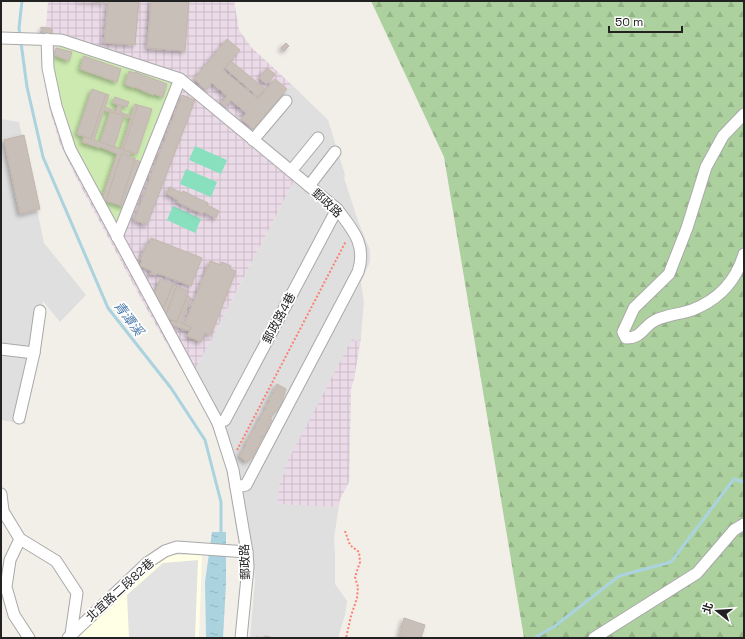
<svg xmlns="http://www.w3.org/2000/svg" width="745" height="639" viewBox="0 0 745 639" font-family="'Space Grotesk','Noto Sans TC',sans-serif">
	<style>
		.residential { fill: #e0dfdf }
		.industrial { fill: url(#industrial-grid) }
		.education { fill: #ffffe5 }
		.grass { fill: #cdebb0 }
		.forest { fill: url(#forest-firs) }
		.pitch { fill: #88e0be }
		.parking { fill: #e2e2e2 }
		.water { fill: url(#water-ripples) }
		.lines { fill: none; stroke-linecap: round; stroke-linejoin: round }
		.stream { stroke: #aad3df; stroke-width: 3 }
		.building { fill: #c7bfb8; stroke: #c4b6ab; fill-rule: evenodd; filter: url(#shadow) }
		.minor-casing { stroke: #a9a9a9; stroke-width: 13 }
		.path { stroke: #fa8072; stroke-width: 2; stroke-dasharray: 2 2; stroke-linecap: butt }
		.minor { stroke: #fff; stroke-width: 11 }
		.labels { text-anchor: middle; stroke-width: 3.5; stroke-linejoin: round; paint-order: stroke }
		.street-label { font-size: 12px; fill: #222; stroke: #fff }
		.water-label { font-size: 13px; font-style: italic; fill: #4a7aab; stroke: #fff }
	</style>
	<defs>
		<pattern id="industrial-grid" width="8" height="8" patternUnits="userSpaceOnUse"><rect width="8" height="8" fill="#ebdbe8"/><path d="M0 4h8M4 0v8" fill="none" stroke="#c9bcc7"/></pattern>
		<pattern id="forest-firs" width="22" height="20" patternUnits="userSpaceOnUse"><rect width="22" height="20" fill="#add19e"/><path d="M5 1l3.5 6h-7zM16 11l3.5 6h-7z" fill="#95b388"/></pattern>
		<pattern id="water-ripples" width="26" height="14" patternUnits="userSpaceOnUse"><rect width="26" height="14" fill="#aad3df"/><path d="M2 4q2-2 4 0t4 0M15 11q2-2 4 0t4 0" fill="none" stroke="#92b5bf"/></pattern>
		<filter id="shadow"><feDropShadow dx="-2.5" dy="2.5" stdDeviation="2" flood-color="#0004"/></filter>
	</defs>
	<rect width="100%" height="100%" fill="#f2efe9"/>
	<!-- residential -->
	<g class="residential">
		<polygon points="291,84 328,120 345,175 344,178 358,221 370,250 370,262 361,282 364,302 361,337 354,379 351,389 349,482 340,499 334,538 335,553 335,584 347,601 345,615 338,638 250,638 255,580 253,550 252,544 239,546 225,463 219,445 205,409 189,382 294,181 248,144 253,129"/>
		<polygon points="1,119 19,122 44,243 86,295 60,322 43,301 25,424 1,420"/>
	</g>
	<!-- industrial -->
	<g class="industrial">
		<polygon points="48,1 234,1 239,30 252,48 291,84 253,129 248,144 294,181 189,382 146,308 80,185 60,144 49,107 42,65 40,27 46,27"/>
		<polygon points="361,337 354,379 351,389 349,482 340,499 338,507 277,504 280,481 287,469 284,468 352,339 358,342"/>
	</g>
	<!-- education -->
	<polygon class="education" points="168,555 202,555 199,638 72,638 149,567"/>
	<!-- grass -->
	<g class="grass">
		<path d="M61,45L170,81L171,87L142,162L130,157L131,152L137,154L152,109L136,104L131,116L120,112L122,106L127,107L129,102L115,97L113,103L118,105L116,111L105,107L108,95L91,90L77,134L84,137L82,142L100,148L101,147L117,154L103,200L124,207L116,226C92,181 64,137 55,86C54,75 51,66 54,55L68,61L72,52L56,48Z"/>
		<polygon points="104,110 131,118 121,149 94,140"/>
	</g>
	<!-- forest -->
	<polygon class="forest" points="371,1 744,1 744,638 524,638 444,157"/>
	<!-- pitch -->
	<g class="pitch">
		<polygon points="195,146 227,160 221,174 189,160"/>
		<polygon points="186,169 217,182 211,197 180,184"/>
		<polygon points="173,206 201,219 195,233 167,220"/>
	</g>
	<!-- parking -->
	<polygon class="parking" points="198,560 195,638 129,638 127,595 163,563"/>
	<!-- water -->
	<polygon class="water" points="212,532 226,532 226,583 223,638 206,638 205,582"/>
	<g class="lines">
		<!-- stream -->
		<g class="stream">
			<polyline points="22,1 19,28 27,87 43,157 108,308 171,388 205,440 221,502 221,535"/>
			<polyline points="534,638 555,626 619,576 671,562 734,479 744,482"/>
		</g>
	</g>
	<!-- building -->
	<g class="building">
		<polygon points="78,1 105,1 105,3"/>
		<polygon points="108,1 139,1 135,45 104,43"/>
		<polygon points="151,1 189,1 185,51 147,48"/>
		<polygon points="42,27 52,29 52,35 43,36"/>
		<polygon points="227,39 240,50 223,70 258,99 275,79 287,89 253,129 241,119 246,113 231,100 225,107 221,103 227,96 212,83 206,90 194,79"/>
		<polygon points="286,43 289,46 284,51 281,48"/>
		<polygon points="56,48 72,52 69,61 54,55"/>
		<polygon points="84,56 121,69 117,82 80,69"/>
		<polygon points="231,61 265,89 258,97 225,68"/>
		<polygon points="267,68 275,74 267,84 259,78"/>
		<polygon points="129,71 134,73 135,72 167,84 163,97 154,94 153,95 135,87 134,88 125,84"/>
		<polygon points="92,89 106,94 91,139 77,134"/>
		<path d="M106,94L109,95L105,107L116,111L118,105L122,106L120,112L131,116L135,104L138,105L123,150L131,152L130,157L123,154L121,155L106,201L102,199L117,154L101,147L100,148L82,142L84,137L91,139ZM104,110L131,118L121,149L94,140Z"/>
		<polygon points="182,95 195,100 147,225 134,220"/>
		<polygon points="115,97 129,102 127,107 113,103"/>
		<polygon points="138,105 152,109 137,154 123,150"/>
		<polygon points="110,112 124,116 114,147 100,142"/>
		<polygon points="24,135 40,209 20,214 4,140"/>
		<polygon points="123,154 135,158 135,160 120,205 106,201 121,155"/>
		<polygon points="135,160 142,162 124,207 120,205"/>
		<polygon points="169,187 182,193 183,191 208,203 207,205 219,211 216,218 204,212 203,214 177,202 178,200 167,194"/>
		<polygon points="151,238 202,258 191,286 157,273 156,275 151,274 152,271 140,266 142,260 140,260 147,243 149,244"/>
		<polygon points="210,261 221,265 222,262 231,266 230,269 236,271 211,335 205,333 201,342 187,336 191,327 184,325"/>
		<polygon points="160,279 173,284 164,307 155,304 153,298"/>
		<polygon points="173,284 177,286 165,317 155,304 164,307"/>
		<polygon points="177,286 189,291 177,322 165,317"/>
		<polygon points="187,296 191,298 181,323 191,327 189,331 170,324 172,320 177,322"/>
		<polygon points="277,384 286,389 282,401 283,402 280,408 279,407 276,411 275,411 270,419 272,420 268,427 269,428 265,436 263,435 260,438 262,439 252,458 250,458 247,462 239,456 243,449 244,449 246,445 245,444 256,426 255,426 260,419 259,419 261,414 262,415 266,408 265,407 267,403 268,404 270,401 268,400 274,392 273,392"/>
		<polygon points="404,618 425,625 421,638 399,637"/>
		<polygon points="265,636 274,638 256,638 256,637 265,638"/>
	</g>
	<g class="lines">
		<!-- minor casing -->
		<g class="minor-casing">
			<g id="minor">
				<path d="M1,38L61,40L180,79L337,209C353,230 367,245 358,272L246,485L236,487"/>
				<polyline points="47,39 48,68 56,106 70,149 218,423 233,470 247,552 248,567 241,638"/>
				<path d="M744,114L723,136L706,167L687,228L669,274L634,308L623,332L626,338C643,338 643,326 656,320C667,315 680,314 692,310C718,300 736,281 744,254"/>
				<polyline points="253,140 286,101"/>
				<polyline points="291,171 318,138"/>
				<polyline points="309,186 335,152"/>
				<polyline points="117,237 180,79"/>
				<polyline points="1,349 34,353 19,418"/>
				<polyline points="34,353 40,311"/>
				<polyline points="218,423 225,420 337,209"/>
				<polyline points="1,494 3,511 20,539 10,560 6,587 14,615 29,638"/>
				<polyline points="20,539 56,561 77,593 71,634"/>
				<polyline points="68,638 147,563 165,551 177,547 247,552"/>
				<polyline points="594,638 697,573 734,530 744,524"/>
			</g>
		</g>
		<!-- path -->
		<g class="path">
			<polyline points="237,450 346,241"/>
			<polyline points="345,531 350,545 359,552 360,562 355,577 358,587 357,598 351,616 346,638"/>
		</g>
		<!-- minor -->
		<use href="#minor" class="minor"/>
	</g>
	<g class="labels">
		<!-- street labels -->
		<g class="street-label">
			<text transform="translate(327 203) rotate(43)" y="4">郵政路</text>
			<text transform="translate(279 318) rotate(-62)" y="4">郵政路4巷</text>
			<text transform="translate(245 562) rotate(-92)" y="4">郵政路</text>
			<text transform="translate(120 590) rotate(-42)" y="4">北宜路二段82巷</text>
		</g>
		<!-- water labels -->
		<g class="water-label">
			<text transform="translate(129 318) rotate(53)" y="5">青潭溪</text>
		</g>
	</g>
	<!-- border -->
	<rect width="745" height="639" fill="none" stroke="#222222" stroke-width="4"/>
	<!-- north arrow -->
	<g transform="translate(717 611) rotate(287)" stroke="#ffffff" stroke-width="3" paint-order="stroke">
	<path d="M0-3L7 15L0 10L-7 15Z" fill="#222222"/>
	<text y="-6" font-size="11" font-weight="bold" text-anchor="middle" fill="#222222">北</text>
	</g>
	<!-- scale -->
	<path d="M609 26v6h73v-6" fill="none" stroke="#222222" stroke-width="2"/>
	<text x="615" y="26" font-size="12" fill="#222222" stroke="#ffffff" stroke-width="3" paint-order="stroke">50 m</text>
</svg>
